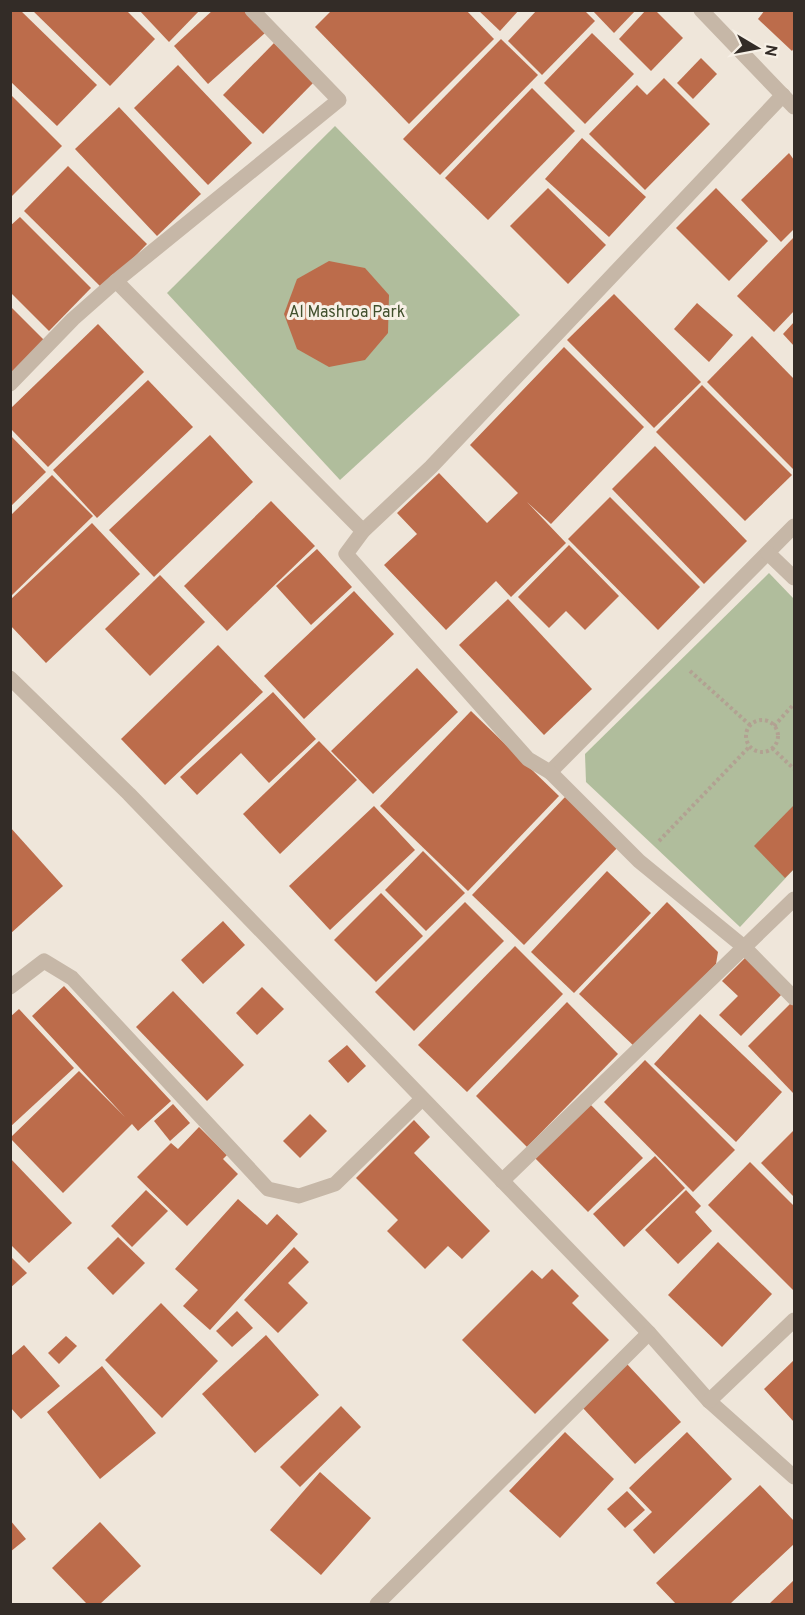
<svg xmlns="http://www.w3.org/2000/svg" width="805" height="1615" viewBox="0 0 805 1615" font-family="Overpass,sans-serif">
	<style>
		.green { fill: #b0bd9c }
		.building { fill: #bc6c4b }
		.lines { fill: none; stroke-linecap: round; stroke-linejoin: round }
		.path { stroke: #b2a192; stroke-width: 4; stroke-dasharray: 3 3; stroke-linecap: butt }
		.minor { stroke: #c6b7a7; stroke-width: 15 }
		.labels { text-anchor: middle; stroke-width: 6; stroke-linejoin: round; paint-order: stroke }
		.park-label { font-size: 16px; fill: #41502d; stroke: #f7f0e6 }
	</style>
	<rect width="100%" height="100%" fill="#efe6da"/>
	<!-- green -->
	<g class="green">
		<polygon points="335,126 520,315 340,480 167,293"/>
		<polygon points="769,573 794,599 794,869 740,927 586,782 585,754"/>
	</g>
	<!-- building -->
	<g class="building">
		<polygon points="10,10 20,10 97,85 57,126 10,81"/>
		<polygon points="32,10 126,10 155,39 110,86"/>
		<polygon points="139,10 200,10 169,42"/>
		<polygon points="213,10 245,10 265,33 208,84 174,46"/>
		<polygon points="332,10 466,10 494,39 409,124 315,27"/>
		<polygon points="478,10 519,10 500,31"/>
		<polygon points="537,10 584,10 595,21 542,75 508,41"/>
		<polygon points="592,10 636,10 614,33"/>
		<polygon points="646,10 655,10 683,38 651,71 619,39"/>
		<polygon points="765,10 794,10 794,48 792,51 758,19"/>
		<polygon points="592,33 634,74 585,124 544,83"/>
		<polygon points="501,39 538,75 440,175 403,139"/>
		<polygon points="274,43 314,82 263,134 223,95"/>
		<polygon points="701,58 717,74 693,99 677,83"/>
		<polygon points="178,65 252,143 208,185 134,108"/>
		<polygon points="664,78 710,124 645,190 589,134 637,85 647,95"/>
		<polygon points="532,88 575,131 488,220 445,178"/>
		<polygon points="10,94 62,146 10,198"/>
		<polygon points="119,107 201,194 157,236 75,149"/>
		<polygon points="582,138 646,197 609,237 545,179"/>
		<polygon points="789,153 794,160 794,229 781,242 741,200"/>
		<polygon points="68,166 147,244 103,289 24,211"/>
		<polygon points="548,188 606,245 568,284 510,226"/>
		<polygon points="716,188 768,241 729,281 676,228"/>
		<polygon points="20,217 91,288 49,331 10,292 10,226"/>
		<polygon points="794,237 794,311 774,332 737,296"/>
		<polygon points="329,261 365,268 389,295 388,333 365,360 329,367 297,349 284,314 297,279"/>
		<polygon points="614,294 701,382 654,428 567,340"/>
		<polygon points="697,303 733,335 709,362 674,329"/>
		<polygon points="10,306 46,342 10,378"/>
		<polygon points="794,322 794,346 783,334"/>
		<polygon points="98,324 144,372 48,467 10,428 10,409"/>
		<polygon points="752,336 794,379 794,470 707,382"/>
		<polygon points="564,347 644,427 551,524 527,502 566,543 511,597 496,581 446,630 384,565 417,534 397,513 439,473 487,523 518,493 470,445"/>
		<polygon points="148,380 193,427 97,518 53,470"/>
		<polygon points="702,385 792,475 745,521 656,432"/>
		<polygon points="10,435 46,472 10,507"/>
		<polygon points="210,435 253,482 154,577 109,530"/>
		<polygon points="655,446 747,541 704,584 612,489"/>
		<polygon points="52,475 93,516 10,597 10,516"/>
		<polygon points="610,497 700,587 658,630 568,539"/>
		<polygon points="271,501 315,546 227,631 184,586"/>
		<polygon points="92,523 140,574 46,663 10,625 10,600"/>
		<polygon points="569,545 619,596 585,630 566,611 549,628 518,597"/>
		<polygon points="317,549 352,587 311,625 276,586"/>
		<polygon points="160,575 205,622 150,676 105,629"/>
		<polygon points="354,591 394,634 304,719 264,676"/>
		<polygon points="508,599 592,689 544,735 459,645"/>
		<polygon points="218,645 263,692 165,785 121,739"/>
		<polygon points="417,668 458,712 373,794 331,751"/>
		<polygon points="273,692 316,739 269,783 241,753 197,795 180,777"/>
		<polygon points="471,711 559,796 468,891 380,806"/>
		<polygon points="319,741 357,780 280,854 243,814"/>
		<polygon points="566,796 619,846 524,945 472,895"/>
		<polygon points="794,805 794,869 785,878 754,846"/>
		<polygon points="374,806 415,850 330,930 289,886"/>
		<polygon points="10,827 63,886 10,934"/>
		<polygon points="423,851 465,893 426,931 385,890"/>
		<polygon points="607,871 651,913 574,993 531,952"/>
		<polygon points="381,893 423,936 376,982 334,940"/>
		<polygon points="465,902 504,941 414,1031 375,992"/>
		<polygon points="667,902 718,952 716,964 636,1048 579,994"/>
		<polygon points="223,921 245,945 203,984 181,960"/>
		<polygon points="515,946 563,994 467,1092 418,1045"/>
		<polygon points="746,957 783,993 741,1036 719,1015 738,996 722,981"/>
		<polygon points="64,986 171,1101 138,1131 132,1124 63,1193 10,1138 79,1071 125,1117 32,1016"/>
		<polygon points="262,987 284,1009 257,1035 236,1013"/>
		<polygon points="173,991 244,1065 207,1101 136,1027"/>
		<polygon points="567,1002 618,1054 527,1147 476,1096"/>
		<polygon points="792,1002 794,1005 794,1094 748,1046"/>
		<polygon points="19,1009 74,1068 10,1127 10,1017"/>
		<polygon points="700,1014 782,1092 736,1142 654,1064"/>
		<polygon points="347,1045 366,1066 348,1083 328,1061"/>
		<polygon points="645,1060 735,1150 693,1192 604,1102"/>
		<polygon points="586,1100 643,1158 588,1212 531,1154"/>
		<polygon points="173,1104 190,1123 170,1141 154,1121"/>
		<polygon points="310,1114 327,1131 300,1158 283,1141"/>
		<polygon points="414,1120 430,1137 414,1153 490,1231 462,1259 448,1246 425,1269 387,1231 398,1220 356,1178"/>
		<polygon points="199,1127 227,1155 223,1159 238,1174 187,1226 137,1177 171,1143 178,1149"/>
		<polygon points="794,1130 794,1197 761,1163"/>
		<polygon points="655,1156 685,1188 624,1247 593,1214"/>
		<polygon points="10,1158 72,1223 29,1263 10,1244"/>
		<polygon points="750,1162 794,1206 794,1291 708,1205"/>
		<polygon points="146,1190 168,1211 132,1247 111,1226"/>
		<polygon points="686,1190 701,1206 695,1212 712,1231 678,1264 645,1230"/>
		<polygon points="238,1199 267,1225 277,1214 298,1234 210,1330 183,1306 198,1290 175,1269"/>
		<polygon points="118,1237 145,1263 113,1295 87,1268"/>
		<polygon points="718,1242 772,1294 722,1347 668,1295"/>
		<polygon points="294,1247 309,1262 288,1283 308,1303 278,1333 244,1300"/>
		<polygon points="10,1256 27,1273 10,1288"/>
		<polygon points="552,1269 579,1296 572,1303 609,1340 535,1414 462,1340 532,1270 542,1279"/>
		<polygon points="161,1303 218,1361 162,1418 105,1360"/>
		<polygon points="237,1311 253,1328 232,1347 216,1331"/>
		<polygon points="266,1335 319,1395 255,1453 202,1394"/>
		<polygon points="66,1336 77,1346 59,1364 48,1353"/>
		<polygon points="24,1345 60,1386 21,1419 10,1407 10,1357"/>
		<polygon points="794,1360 794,1422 764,1389"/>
		<polygon points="627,1364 681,1422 635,1464 582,1407"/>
		<polygon points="102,1366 156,1433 100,1479 47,1412"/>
		<polygon points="341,1406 361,1427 300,1487 280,1467"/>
		<polygon points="565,1432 614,1479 560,1538 509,1491"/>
		<polygon points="687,1432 732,1479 654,1554 633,1530 652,1512 629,1488"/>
		<polygon points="320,1472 371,1518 321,1575 270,1530"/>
		<polygon points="760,1485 794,1521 794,1544 731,1603 732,1604 676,1604 656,1583"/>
		<polygon points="627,1491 645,1510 625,1528 607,1509"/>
		<polygon points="10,1520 26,1539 10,1552"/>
		<polygon points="100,1522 141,1566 100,1604 87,1604 52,1568"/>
		<polygon points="794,1580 794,1604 769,1604"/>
	</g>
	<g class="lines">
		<!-- path -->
		<g class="path">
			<polyline points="690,671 750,725"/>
			<circle cx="762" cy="736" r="16"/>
			<polyline points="774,726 794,704"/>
			<polyline points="772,748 794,769"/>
			<polyline points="659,841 750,746"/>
		</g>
		<!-- minor -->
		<g class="minor">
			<polyline points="701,10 794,107"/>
			<polyline points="783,95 431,467 363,531 346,554 528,759 550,772 794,526"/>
			<polyline points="116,281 363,531"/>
			<polyline points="10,384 73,319 116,281 339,100 252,10"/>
			<polyline points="768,553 794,578"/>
			<polyline points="10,678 129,794 649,1333 709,1401 794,1477"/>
			<polyline points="550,772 639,861 744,947 794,998"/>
			<polyline points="10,987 44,961 72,978 268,1189 299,1196 335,1184 422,1099"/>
			<polyline points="502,1181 794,899"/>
			<polyline points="709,1401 794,1320"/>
			<polyline points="377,1604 649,1333"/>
		</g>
	</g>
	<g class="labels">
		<!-- park labels -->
		<g class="park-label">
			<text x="347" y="317">Al Mashroa Park</text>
		</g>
	</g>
	<!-- border -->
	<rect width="805" height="1615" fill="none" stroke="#332c27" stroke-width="24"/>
	<!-- north arrow -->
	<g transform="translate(757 48) rotate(100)" stroke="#f7f0e6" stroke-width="4.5" paint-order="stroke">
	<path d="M0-4.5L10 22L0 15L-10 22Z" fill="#332c27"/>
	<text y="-9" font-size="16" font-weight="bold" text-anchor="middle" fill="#332c27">N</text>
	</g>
</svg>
